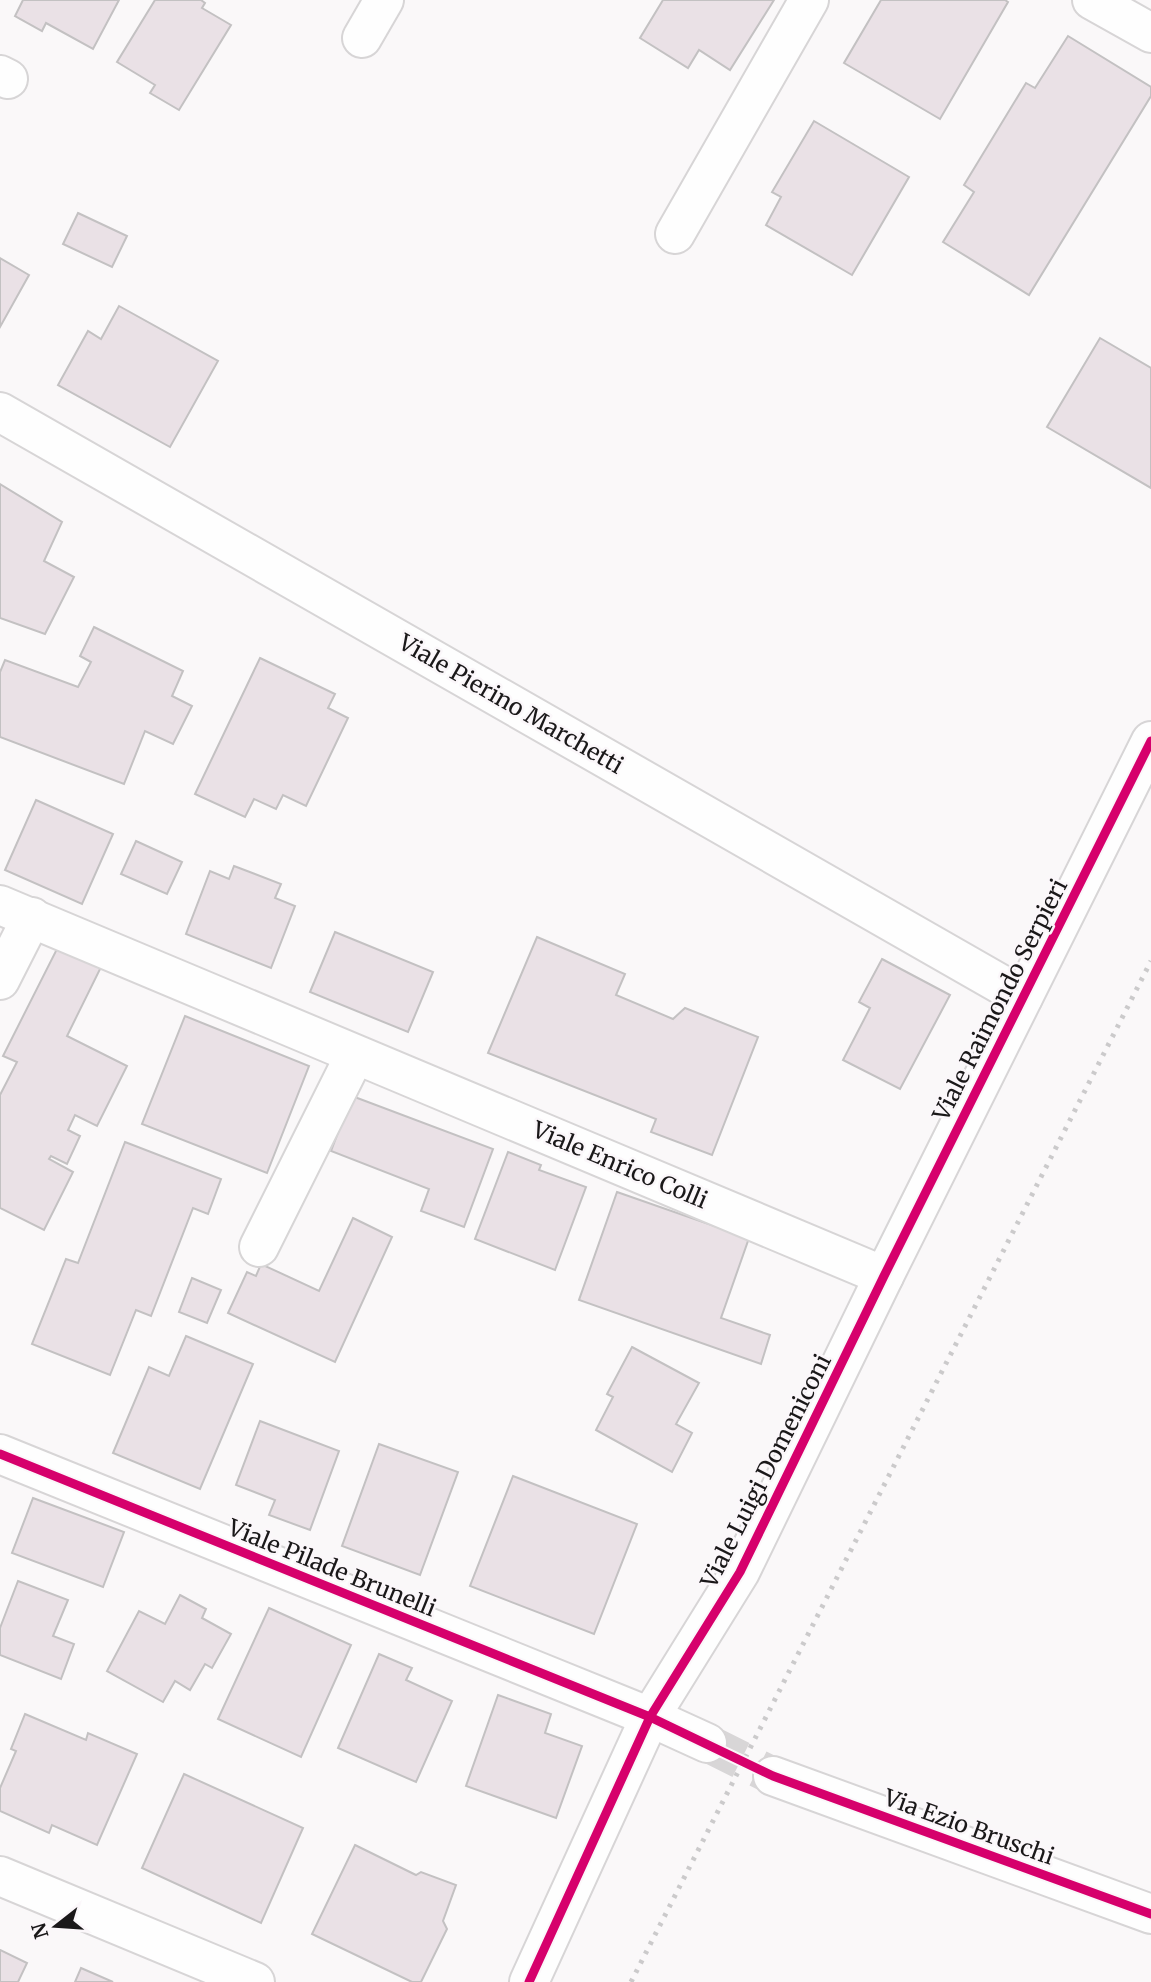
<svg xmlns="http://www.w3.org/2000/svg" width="1151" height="1982" viewBox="0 0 1151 1982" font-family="Merriweather,serif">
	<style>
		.building { fill: #eae1e6; stroke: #c3c1c2; stroke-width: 2 }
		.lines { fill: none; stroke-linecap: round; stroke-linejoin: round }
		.street-tunnel { stroke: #d8d6d7; stroke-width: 38; stroke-dasharray: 38 19; stroke-linecap: butt }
		.street-casing { stroke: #d7d5d6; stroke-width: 42 }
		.secondary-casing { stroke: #d7d5d6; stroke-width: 42 }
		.street { stroke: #fefefe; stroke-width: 38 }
		.secondary { stroke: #fefefe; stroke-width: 38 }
		.rail { stroke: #cbcacb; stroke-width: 5; stroke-dasharray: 3.5 7; stroke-linecap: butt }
		.cycleway-casing { stroke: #fbf7fa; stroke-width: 13 }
		.cycleway { stroke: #d6006c; stroke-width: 9 }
		.labels { text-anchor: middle; stroke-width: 5; stroke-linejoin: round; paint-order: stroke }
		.street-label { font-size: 23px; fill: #1a1819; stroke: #fbf7fa }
	</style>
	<rect width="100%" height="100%" fill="#faf8f9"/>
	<!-- building -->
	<g class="building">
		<polygon points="23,0 119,0 93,49 46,23 42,31 15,16"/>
		<polygon points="155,0 201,0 205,3 202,8 231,25 179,110 150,93 155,85 117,62"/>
		<polygon points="663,0 774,0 730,70 699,50 688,68 640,38"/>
		<polygon points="881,0 1005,0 1008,2 940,119 844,63"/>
		<polygon points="1068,36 1151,87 1151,96 1029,295 943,242 974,192 964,185 1026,83 1035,88"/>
		<polygon points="814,121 909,177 852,275 766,225 781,197 772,192"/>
		<polygon points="78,213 127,236 112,267 63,244"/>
		<polygon points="0,258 29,275 0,327"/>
		<polygon points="119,306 218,361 170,447 58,385 88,331 101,339"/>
		<polygon points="1100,338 1151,368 1151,488 1047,427"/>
		<polygon points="0,484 62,522 44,561 74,577 45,634 0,618"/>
		<polygon points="94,627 183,671 172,696 192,706 173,744 145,731 124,784 0,737 0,672 5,660 78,687 91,662 80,656"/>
		<polygon points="260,658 335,694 328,708 348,718 306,806 283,795 276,809 254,799 245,817 195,794"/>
		<polygon points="36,800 113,834 82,904 5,870"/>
		<polygon points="136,841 182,862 167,894 121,874"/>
		<polygon points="234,866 281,884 275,898 295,906 271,968 186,934 210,871 229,879"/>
		<polygon points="335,932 433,972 408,1032 310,992"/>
		<polygon points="63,937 105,959 67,1036 127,1066 97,1126 75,1115 68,1130 80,1136 67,1164 51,1156 49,1159 73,1172 44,1230 0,1208 0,1095 17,1062 3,1056"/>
		<polygon points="537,937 625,974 616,995 673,1019 685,1008 758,1037 712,1155 651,1132 656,1119 488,1053"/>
		<polygon points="882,959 950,995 900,1089 843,1060 870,1008 859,1002"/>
		<polygon points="185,1016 309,1066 267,1173 142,1124"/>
		<polygon points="352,1096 493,1149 464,1227 421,1211 429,1189 331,1151"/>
		<polygon points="125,1142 221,1179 208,1214 193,1208 151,1316 136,1310 110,1375 32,1344 66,1259 78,1263"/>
		<polygon points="508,1152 541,1165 539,1170 586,1187 555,1270 475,1239"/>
		<polygon points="617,1192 749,1238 721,1318 770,1335 761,1364 579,1300"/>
		<polygon points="353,1218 392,1237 335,1362 228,1313 247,1272 256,1276 261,1264 319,1291"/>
		<polygon points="192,1278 221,1290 207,1323 179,1312"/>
		<polygon points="186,1336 253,1364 200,1489 113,1453 149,1367 169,1376"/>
		<polygon points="632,1347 699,1383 676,1424 692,1433 672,1472 596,1430 613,1397 607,1394"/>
		<polygon points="260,1421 339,1451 310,1530 269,1515 275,1500 236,1485"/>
		<polygon points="379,1444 458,1472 420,1575 342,1546"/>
		<polygon points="513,1476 637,1524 594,1634 470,1586"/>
		<polygon points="33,1498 124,1532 103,1587 12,1553"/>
		<polygon points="18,1581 68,1600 53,1636 74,1644 61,1679 0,1655 0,1628"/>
		<polygon points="180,1595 206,1609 202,1618 231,1634 212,1668 205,1664 190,1690 175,1681 163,1702 107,1671 139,1611 165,1624"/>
		<polygon points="269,1608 351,1645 301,1757 218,1719"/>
		<polygon points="379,1654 412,1668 406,1680 452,1701 416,1782 338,1748"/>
		<polygon points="498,1695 551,1714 545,1733 582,1746 556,1818 466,1786"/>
		<polygon points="25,1714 86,1740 88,1733 137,1754 97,1845 52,1825 49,1833 0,1811 0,1788 16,1751 11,1749"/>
		<polygon points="184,1774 303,1828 261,1923 142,1868"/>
		<polygon points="355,1845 416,1875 421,1872 456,1885 443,1921 447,1929 421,1982 412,1982 312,1934"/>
		<polygon points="0,1950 27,1963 18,1982 0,1982"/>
		<polygon points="81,1968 113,1982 75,1982"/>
	</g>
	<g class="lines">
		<!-- street-tunnel -->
		<polyline class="street-tunnel" points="707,1743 773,1776"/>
		<!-- street casing -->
		<g class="street-casing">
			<g id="street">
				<polyline points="1092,0 1151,33"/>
				<polyline points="362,38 384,0"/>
				<polyline points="0,75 8,79"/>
				<polyline points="675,234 809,0"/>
				<polyline points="0,412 1023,997"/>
				<polyline points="0,905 884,1276"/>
				<polyline points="0,980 32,917"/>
				<polyline points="259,1247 355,1055"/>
				<polyline points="0,1454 650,1717 707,1743"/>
				<polyline points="773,1776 1151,1914"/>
				<polyline points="0,1876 255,1982"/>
			</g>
		</g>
		<!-- secondary casing -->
		<g class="secondary-casing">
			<polyline id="secondary" points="529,1982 650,1717 740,1572 884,1276 1151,741"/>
		</g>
		<!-- street -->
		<use href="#street" class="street"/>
		<!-- secondary -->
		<use href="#secondary" class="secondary"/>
		<!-- rail -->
		<polyline class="rail" points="631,1982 1151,961"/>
		<!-- cycleway casing -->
		<g class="cycleway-casing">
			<g id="cycleway">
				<polyline points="0,1454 650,1717 773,1776 1151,1914"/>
				<polyline points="529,1982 650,1717 740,1572 884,1276 1151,741"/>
			</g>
		</g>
		<!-- cycleway -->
		<use href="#cycleway" class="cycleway"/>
	</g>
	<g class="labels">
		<!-- street labels -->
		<g class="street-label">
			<text transform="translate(511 704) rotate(30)" y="8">Viale Pierino Marchetti</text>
			<text transform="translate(1000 1000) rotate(-63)" y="8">Viale Raimondo Serpieri</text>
			<text transform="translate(620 1165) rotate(23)" y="8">Viale Enrico Colli</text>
			<text transform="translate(766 1471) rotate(-63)" y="8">Viale Luigi Domeniconi</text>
			<text transform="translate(332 1568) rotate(22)" y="8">Viale Pilade Brunelli</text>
			<text transform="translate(969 1827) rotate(20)" y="8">Via Ezio Bruschi</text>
		</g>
	</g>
	<!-- north arrow -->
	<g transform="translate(56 1926) rotate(253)" stroke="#fbf7fa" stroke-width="5" paint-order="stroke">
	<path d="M0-5L12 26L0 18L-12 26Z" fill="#1a1819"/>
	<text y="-10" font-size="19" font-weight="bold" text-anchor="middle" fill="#1a1819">N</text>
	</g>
</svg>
